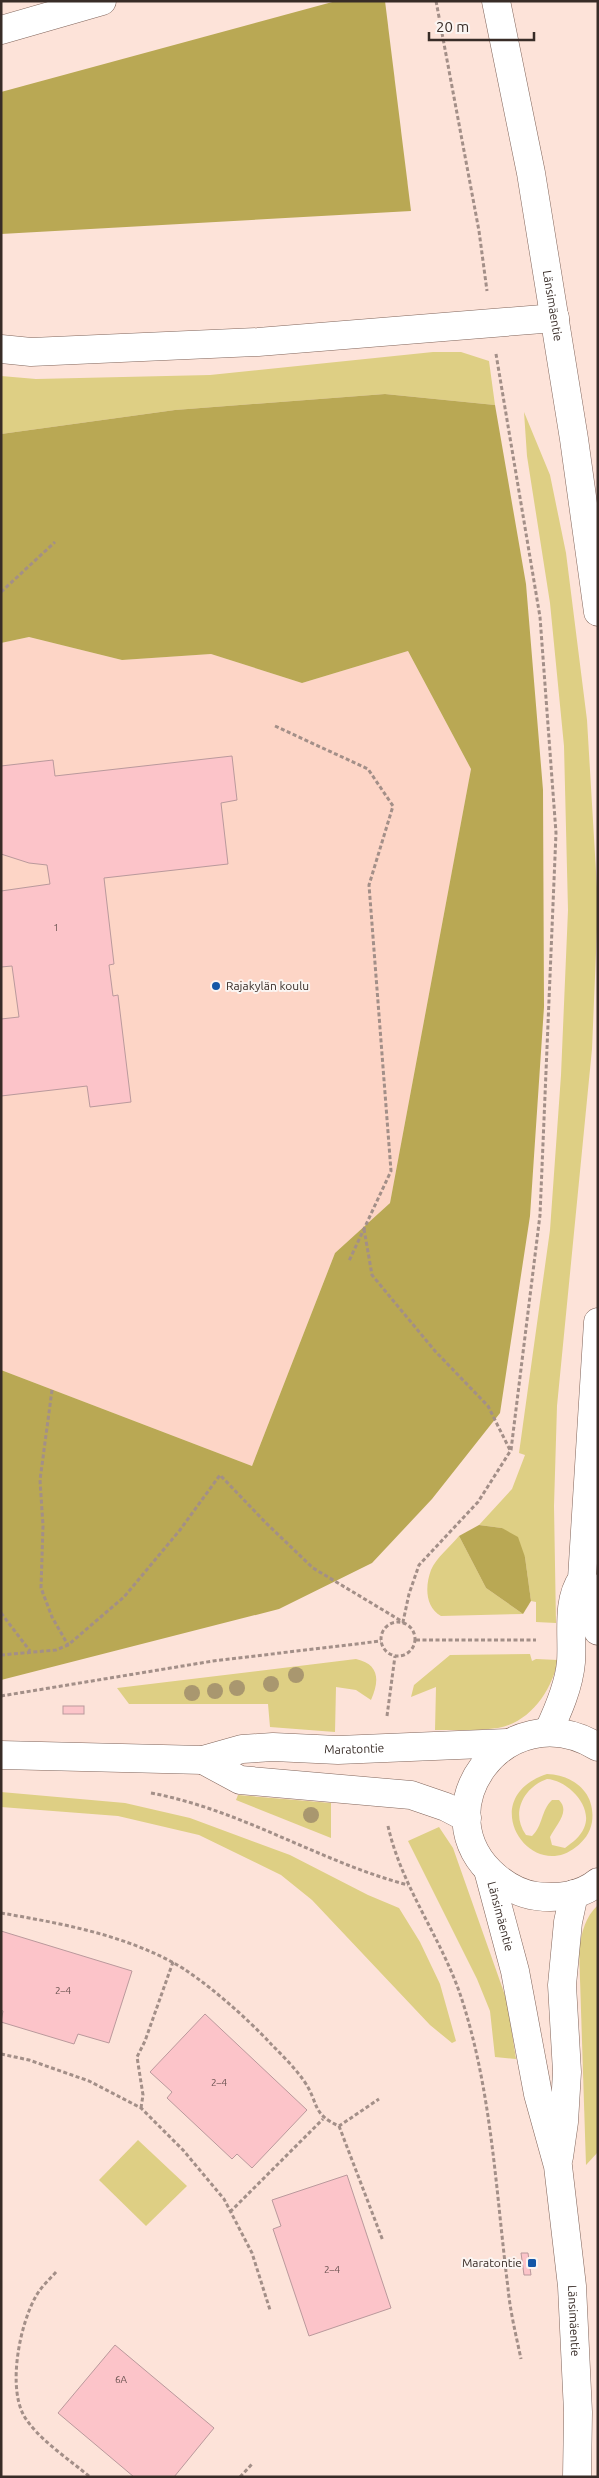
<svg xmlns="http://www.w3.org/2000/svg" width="599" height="2478" viewBox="0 0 599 2478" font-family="Ubuntu,sans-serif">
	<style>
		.built { fill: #fdd5c6 }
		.green { fill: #decf84; fill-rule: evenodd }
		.forest { fill: #b9a854 }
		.building { fill: #fcc4c9; stroke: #ba999c }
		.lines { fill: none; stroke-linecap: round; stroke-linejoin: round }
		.secondary-casing { stroke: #81655b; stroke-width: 29 }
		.motorway-casing { stroke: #81655b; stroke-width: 29 }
		.path { stroke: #a38f88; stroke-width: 3; stroke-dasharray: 4 2.5; stroke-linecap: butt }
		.secondary { stroke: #fff; stroke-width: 28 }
		.motorway { stroke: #fff; stroke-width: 28 }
		.tree { fill: #a9976f }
		.poi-dot { fill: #1457a7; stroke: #fbf5f2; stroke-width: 2 }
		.labels { text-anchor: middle; stroke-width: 4; stroke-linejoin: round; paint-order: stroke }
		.number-label { font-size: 10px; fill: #695250 }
		.street-label { font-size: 12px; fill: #382c27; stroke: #fbf5f2 }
		.poi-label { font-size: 12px; fill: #382c27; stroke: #fbf5f2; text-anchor: start }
	</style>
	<rect width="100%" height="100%" fill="#fde3d9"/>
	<!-- built -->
	<polygon class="built" points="29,637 122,660 211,654 302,683 408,651 471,769 390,1203 335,1253 252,1466 1,1370 1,643"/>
	<!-- green -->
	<g class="green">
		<polygon points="433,352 461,352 489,361 495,405 385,394 175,410 1,434 1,376 36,379 210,375"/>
		<polygon points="524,412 550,475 566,553 587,720 598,905 592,1049 557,1406 554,1506 556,1623 536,1622 536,1602 531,1601 525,1557 502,1528 479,1525 512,1489 525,1455 519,1453 550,1230 561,1075 568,910 564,746 550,603 527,456"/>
		<path d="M459,1536L486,1588L523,1614L441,1616C425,1607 425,1586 431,1570C436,1558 451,1546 459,1536Z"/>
		<path d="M530,1654L532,1661L536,1659L558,1660C552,1690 531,1722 498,1728C477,1731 456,1730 435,1730L436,1687L411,1697L414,1685L450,1655Z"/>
		<path d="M356,1659C379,1664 380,1680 371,1700L356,1690L336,1687L335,1732L270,1727L268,1704H129L117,1688Z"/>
		<path d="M547,1774C574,1775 596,1793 592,1822C590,1833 584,1841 576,1847C530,1884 474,1798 547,1774ZM547,1779C567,1780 594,1806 584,1828C580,1837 573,1842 565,1848L552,1845L550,1837C555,1826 571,1812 559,1800H552C541,1810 543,1826 532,1836L526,1835C510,1813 524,1787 547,1779Z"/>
		<polygon points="1,1792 125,1803 190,1818 290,1855 368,1895 399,1908 420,1942 440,1984 456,2041 452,2043 430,2025 312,1900 281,1875 199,1835 118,1816 1,1807"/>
		<polygon points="238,1795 331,1803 331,1838 236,1800"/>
		<polygon points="439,1827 453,1848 507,2001 516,2059 495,2057 490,2011 477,1979 408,1841"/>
		<path d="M598,1905V2152L586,2165L579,1948C582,1932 585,1917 598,1905Z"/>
		<polygon points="138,2140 187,2186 146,2226 99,2180"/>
	</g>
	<!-- forest -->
	<g class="forest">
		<polygon points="336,1 385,1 411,211 1,234 1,92"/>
		<polygon points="385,394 495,405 526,584 543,790 544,1007 530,1216 500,1413 432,1499 372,1563 279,1609 1,1680 1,1370 252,1466 335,1253 390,1203 471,769 408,651 302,683 211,654 122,660 29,637 1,643 1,434 175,410"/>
		<polygon points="479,1525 502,1528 518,1537 525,1557 531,1601 523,1614 486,1588 459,1536"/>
	</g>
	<!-- building -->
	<g class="building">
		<polygon points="232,756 237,800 221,803 228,864 104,878 114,964 109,965 113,996 118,995 131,1102 90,1107 87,1086 1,1096 1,1019 19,1017 12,966 1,967 1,891 50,884 47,865 29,863 1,854 1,766 53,760 55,776"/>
		<rect x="63" y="1706" width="21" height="8"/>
		<polygon points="1,1931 132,1971 109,2043 78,2034 74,2044 1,2022 3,2011 1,2010"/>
		<polygon points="205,2014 307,2110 252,2168 237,2154 232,2159 167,2098 172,2092 150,2072"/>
		<polygon points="347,2175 391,2308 309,2336 273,2229 281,2226 272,2200"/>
		<polygon points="521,2253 528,2253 531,2275 524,2275"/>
		<polygon points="115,2345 214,2428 174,2477 134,2477 58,2413"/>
	</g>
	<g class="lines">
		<!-- secondary casing -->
		<g class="secondary-casing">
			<g id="secondary">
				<path id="s1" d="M496,1L531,173L574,439L598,612"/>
				<path d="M582,1579C596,1594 595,1612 598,1631"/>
				<path d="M548,1732C558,1711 569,1686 571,1662C573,1636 566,1602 582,1579L598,1322"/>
				<path d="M598,1747C505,1691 419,1812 496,1877C508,1887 521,1894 536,1896C557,1899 581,1896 598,1882"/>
				<path id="s2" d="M1,1755L203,1760L242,1749L273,1747L338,1750L507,1743"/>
				<polyline points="203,1760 240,1780 411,1795 446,1807 467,1818"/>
				<path id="s3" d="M488,1870L515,1971L538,2094L558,2166L572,2286L578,2412L577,2477"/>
				<polyline points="559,2157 564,2122 567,2072 562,1985 568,1922 574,1894"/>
			</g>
		</g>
		<!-- motorway casing -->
		<g class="motorway-casing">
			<g id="motorway">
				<polyline points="1,30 102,1"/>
				<polyline points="1,349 31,352 258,342 555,318"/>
			</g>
		</g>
		<!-- path -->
		<g class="path">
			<polyline points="436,1 479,231 487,291"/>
			<polyline points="1,592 55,542"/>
			<polyline points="275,726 368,769 393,806 369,885 391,1171 349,1261"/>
			<polyline points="364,1229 372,1275 435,1351 488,1406 510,1450"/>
			<polyline points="52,1390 40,1480 43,1526 41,1588 52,1617 68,1645"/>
			<polyline points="1,1613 30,1651"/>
			<circle cx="398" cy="1639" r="17"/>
			<polyline points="416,1640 536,1640"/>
			<polyline points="1,1655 56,1650 68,1645 124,1597 180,1530 220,1475 266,1523 313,1568 403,1622 409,1594 419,1565 478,1502 511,1450 540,1215 556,833 540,617 496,354"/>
			<polyline points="1,1696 213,1661 381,1641"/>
			<polyline points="387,1716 395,1656"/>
			<path d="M151,1793C242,1810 320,1862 408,1885"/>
			<path d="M388,1826C402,1889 444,1941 463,2003C492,2095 496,2193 508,2288C510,2311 516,2335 521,2359"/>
			<path d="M1,1913C59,1923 120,1934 172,1962C202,1978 247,2018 271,2044C282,2055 295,2068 304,2081C319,2102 311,2114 339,2126L379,2099"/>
			<polyline points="1,2054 29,2060 89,2081 141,2108 183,2150 224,2199 252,2253 270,2310"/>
			<polyline points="141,2108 143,2095 137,2057 145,2041 173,1962"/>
			<polyline points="339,2126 383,2241"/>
			<polyline points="230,2212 323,2119"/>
			<path d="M56,2272C49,2280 41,2287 36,2296C20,2324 8,2384 23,2414C35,2437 70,2460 90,2477"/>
			<polyline points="240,2477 252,2464"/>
		</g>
		<!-- secondary -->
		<use href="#secondary" class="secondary"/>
		<!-- motorway -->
		<use href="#motorway" class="motorway"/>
	</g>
	<!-- trees -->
	<g class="tree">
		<circle cx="296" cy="1675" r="8"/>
		<circle cx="271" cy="1684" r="8"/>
		<circle cx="237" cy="1688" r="8"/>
		<circle cx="215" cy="1691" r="8"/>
		<circle cx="192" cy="1693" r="8"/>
		<circle cx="311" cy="1815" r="8"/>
	</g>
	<!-- markers -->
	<g class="poi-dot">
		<circle cx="216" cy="986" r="5"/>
		<rect x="527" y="2258" width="10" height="10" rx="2.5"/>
	</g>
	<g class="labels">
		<!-- number labels -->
		<g class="number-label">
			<text x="56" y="931">1</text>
			<text x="63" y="1994">2–4</text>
			<text x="219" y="2086">2–4</text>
			<text x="332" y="2273">2–4</text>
			<text x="121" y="2383">6A</text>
		</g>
		<!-- street labels -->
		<g class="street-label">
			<text dy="4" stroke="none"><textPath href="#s1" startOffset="310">Länsimäentie</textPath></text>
			<text dy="4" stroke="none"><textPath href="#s2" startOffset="355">Maratontie</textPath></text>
			<text dy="4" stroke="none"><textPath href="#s3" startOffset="48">Länsimäentie</textPath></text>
			<text dy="4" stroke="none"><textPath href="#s3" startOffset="460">Länsimäentie</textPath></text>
		</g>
		<!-- poi labels -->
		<g class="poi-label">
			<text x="226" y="990">Rajakylän koulu</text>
			<text x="522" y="2267" text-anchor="end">Maratontie</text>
		</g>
	</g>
	<!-- border -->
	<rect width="599" height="2478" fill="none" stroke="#382c27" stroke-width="5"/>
	<!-- scale -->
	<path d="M429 32v8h105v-8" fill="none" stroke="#382c27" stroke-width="2.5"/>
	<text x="436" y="32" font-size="15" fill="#382c27" stroke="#fbf5f2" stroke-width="4" paint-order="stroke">20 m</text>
</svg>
